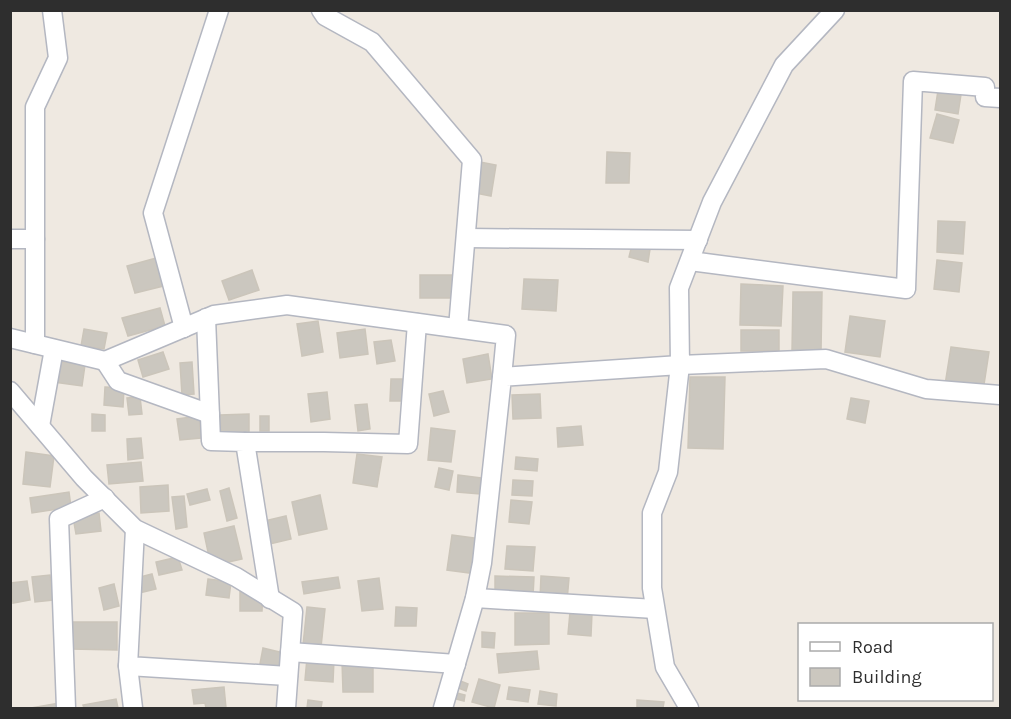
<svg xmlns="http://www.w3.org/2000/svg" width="1011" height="719" viewBox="0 0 1011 719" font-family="Karla,sans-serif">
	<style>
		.building { fill: #cbc7bf; stroke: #cbc5ba; stroke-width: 1.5 }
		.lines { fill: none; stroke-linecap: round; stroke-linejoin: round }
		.minor-casing { stroke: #b4b7c1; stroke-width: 21 }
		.minor { stroke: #fff; stroke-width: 18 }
	</style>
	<rect width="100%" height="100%" fill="#efe9e1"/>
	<!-- building -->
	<g class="building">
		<polygon points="939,84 962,88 958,114 935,110"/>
		<polygon points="937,114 959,120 953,143 930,138"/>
		<polygon points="607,152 630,153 629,183 606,183"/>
		<polygon points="480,162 496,165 491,196 475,193"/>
		<polygon points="938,221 965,222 963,254 937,252"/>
		<polygon points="632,245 650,249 648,262 629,257"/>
		<polygon points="160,257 168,285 135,293 127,266"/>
		<polygon points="937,260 962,263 959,292 934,289"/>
		<polygon points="252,270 259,290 229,300 222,281"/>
		<rect x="420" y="275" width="35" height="23"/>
		<polygon points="524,279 558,280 556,311 522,309"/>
		<polygon points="741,284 783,286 781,326 740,325"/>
		<polygon points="793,292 822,292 821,352 792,352"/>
		<polygon points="160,308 165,326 128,336 122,318"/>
		<polygon points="850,316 885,321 880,357 845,352"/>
		<polygon points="318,321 323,352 302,356 297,324"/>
		<polygon points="84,329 107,333 104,349 81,346"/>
		<polygon points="365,329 368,354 340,358 337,333"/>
		<rect x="741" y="330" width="38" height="21"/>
		<polygon points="391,340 395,361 377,364 374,342"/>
		<polygon points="951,347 989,352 983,391 945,385"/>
		<polygon points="163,352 169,369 143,377 138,360"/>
		<polygon points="488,354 492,379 467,383 463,359"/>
		<polygon points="58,361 85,365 82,386 54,382"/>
		<polygon points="192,362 194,394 182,395 180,363"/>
		<polygon points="690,377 725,377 723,449 688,448"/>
		<polygon points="391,379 404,379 402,401 390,401"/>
		<polygon points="105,387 124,388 123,407 104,405"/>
		<polygon points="443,391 449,412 434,416 429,394"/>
		<polygon points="327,392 330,419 311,422 308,394"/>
		<polygon points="540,394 541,418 513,419 512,395"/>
		<polygon points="140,397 142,414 129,415 127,398"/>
		<polygon points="851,398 869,401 865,423 847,419"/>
		<polygon points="367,404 370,429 358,431 355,405"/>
		<polygon points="92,414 105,415 105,431 92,431"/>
		<polygon points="249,414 249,435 221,435 220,415"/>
		<polygon points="199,416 201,438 180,440 177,419"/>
		<rect x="260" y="416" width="9" height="15"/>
		<polygon points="581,426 583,445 558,447 557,428"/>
		<polygon points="431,428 455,431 451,462 428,460"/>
		<polygon points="141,438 143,458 128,460 127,439"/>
		<polygon points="26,452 54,456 50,487 23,484"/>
		<polygon points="357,454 382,457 377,487 353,483"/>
		<polygon points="516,457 538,459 537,471 515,469"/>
		<polygon points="141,462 143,481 109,484 107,465"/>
		<polygon points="439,468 453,471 449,490 435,487"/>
		<polygon points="458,475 481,478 480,494 457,492"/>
		<polygon points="513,480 533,481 532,496 512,495"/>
		<polygon points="168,485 169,511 141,513 140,487"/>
		<polygon points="229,488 237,518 227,521 220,491"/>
		<polygon points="207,489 210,500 190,505 187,494"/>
		<polygon points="69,492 71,507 32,513 30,498"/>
		<polygon points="320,495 327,529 299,535 292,502"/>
		<polygon points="184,496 187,527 176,529 172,497"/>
		<polygon points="511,500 532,502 529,524 509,522"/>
		<polygon points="99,513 101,531 76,534 73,517"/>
		<polygon points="286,516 291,539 265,545 260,522"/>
		<polygon points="234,526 242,559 211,566 204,533"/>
		<polygon points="452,535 481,539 476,574 447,570"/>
		<polygon points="507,546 535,547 533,571 505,569"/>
		<polygon points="178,557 182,570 159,575 156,562"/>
		<polygon points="152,574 156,589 139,593 136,578"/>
		<polygon points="50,575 53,600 35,602 32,577"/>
		<polygon points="495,576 534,577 533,596 495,594"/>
		<polygon points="541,576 569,578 567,601 540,599"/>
		<polygon points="338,577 340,588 304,594 302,582"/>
		<polygon points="379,578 383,609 362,611 358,581"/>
		<polygon points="208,579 231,582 229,598 206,595"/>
		<polygon points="27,581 30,600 13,603 11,583"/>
		<polygon points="114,584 119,606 104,610 99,588"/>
		<polygon points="240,590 263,591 262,611 240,611"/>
		<polygon points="307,607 325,609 321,647 303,645"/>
		<polygon points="396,607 417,608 416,626 395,626"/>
		<polygon points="570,612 592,613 591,636 568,634"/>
		<polygon points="515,613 549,613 549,644 515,645"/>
		<polygon points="71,622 117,622 117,650 71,649"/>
		<polygon points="482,632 495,633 494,648 482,647"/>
		<polygon points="263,648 284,653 280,669 260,664"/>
		<polygon points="537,651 539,669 499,673 497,654"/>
		<polygon points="307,658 334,660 333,682 305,680"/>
		<polygon points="373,660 373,692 343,692 342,661"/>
		<polygon points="479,679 500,685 494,708 472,702"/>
		<polygon points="458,680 468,684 466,691 456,687"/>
		<polygon points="224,687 226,708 206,708 205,703 194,704 192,690"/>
		<polygon points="509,687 530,690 528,702 507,699"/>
		<polygon points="540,691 557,694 556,706 538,704"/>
		<polygon points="453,692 465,695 464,701 452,698"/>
		<polygon points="116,699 118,708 84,708 83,705"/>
		<polygon points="308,700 322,702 321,708 307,708"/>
		<polygon points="637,700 664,702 663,708 637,708"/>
		<polygon points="59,703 60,708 31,708"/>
	</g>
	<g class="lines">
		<!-- minor casing -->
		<g class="minor-casing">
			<g id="minor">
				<polyline points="321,10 325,16 372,42 472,160 458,328"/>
				<polyline points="835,10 784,65 712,202 679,288 680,365 826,359 926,389 1000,395"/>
				<polyline points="466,238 698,240"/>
				<polyline points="10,239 35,239"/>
				<polyline points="690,261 906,289 913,81 985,87 985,97 1000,98"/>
				<polyline points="206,318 211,441 245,442 270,599"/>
				<polyline points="184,328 153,213 219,10"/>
				<polyline points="10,338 105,361 214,315 287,305 506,335 502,377"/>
				<polyline points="35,344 35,107 58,58 52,10"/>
				<polyline points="105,361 118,381 210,414"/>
				<polyline points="10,391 84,478 135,529 236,577 293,612 286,708"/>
				<polyline points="40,426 54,349"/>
				<polyline points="245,442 324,442 408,444 417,323"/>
				<polyline points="135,529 128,666 288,676"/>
				<polyline points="475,598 655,609"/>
				<polyline points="290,652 456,664"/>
				<polyline points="128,666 133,708"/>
				<polyline points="66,708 59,519 105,498"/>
				<polyline points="443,708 475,598 482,563 502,377 680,365 668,472 652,513 652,588 665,667 689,708"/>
			</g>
		</g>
		<!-- minor -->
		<use href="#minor" class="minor"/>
	</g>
	<!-- border -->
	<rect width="1011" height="719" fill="none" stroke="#2e2e2e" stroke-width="24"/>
	<!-- legend -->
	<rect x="798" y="623" width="195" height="78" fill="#ffffff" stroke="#ababab" stroke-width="1.5"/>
	<rect x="810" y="642" width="30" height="9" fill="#ffffff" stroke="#ababab" stroke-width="1.5"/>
	<text x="852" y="653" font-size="18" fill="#2e2e2e">Road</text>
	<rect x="810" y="668" width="30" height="18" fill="#cbc7bf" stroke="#ababab" stroke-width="1.5"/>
	<text x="852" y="683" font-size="18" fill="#2e2e2e">Building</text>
</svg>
